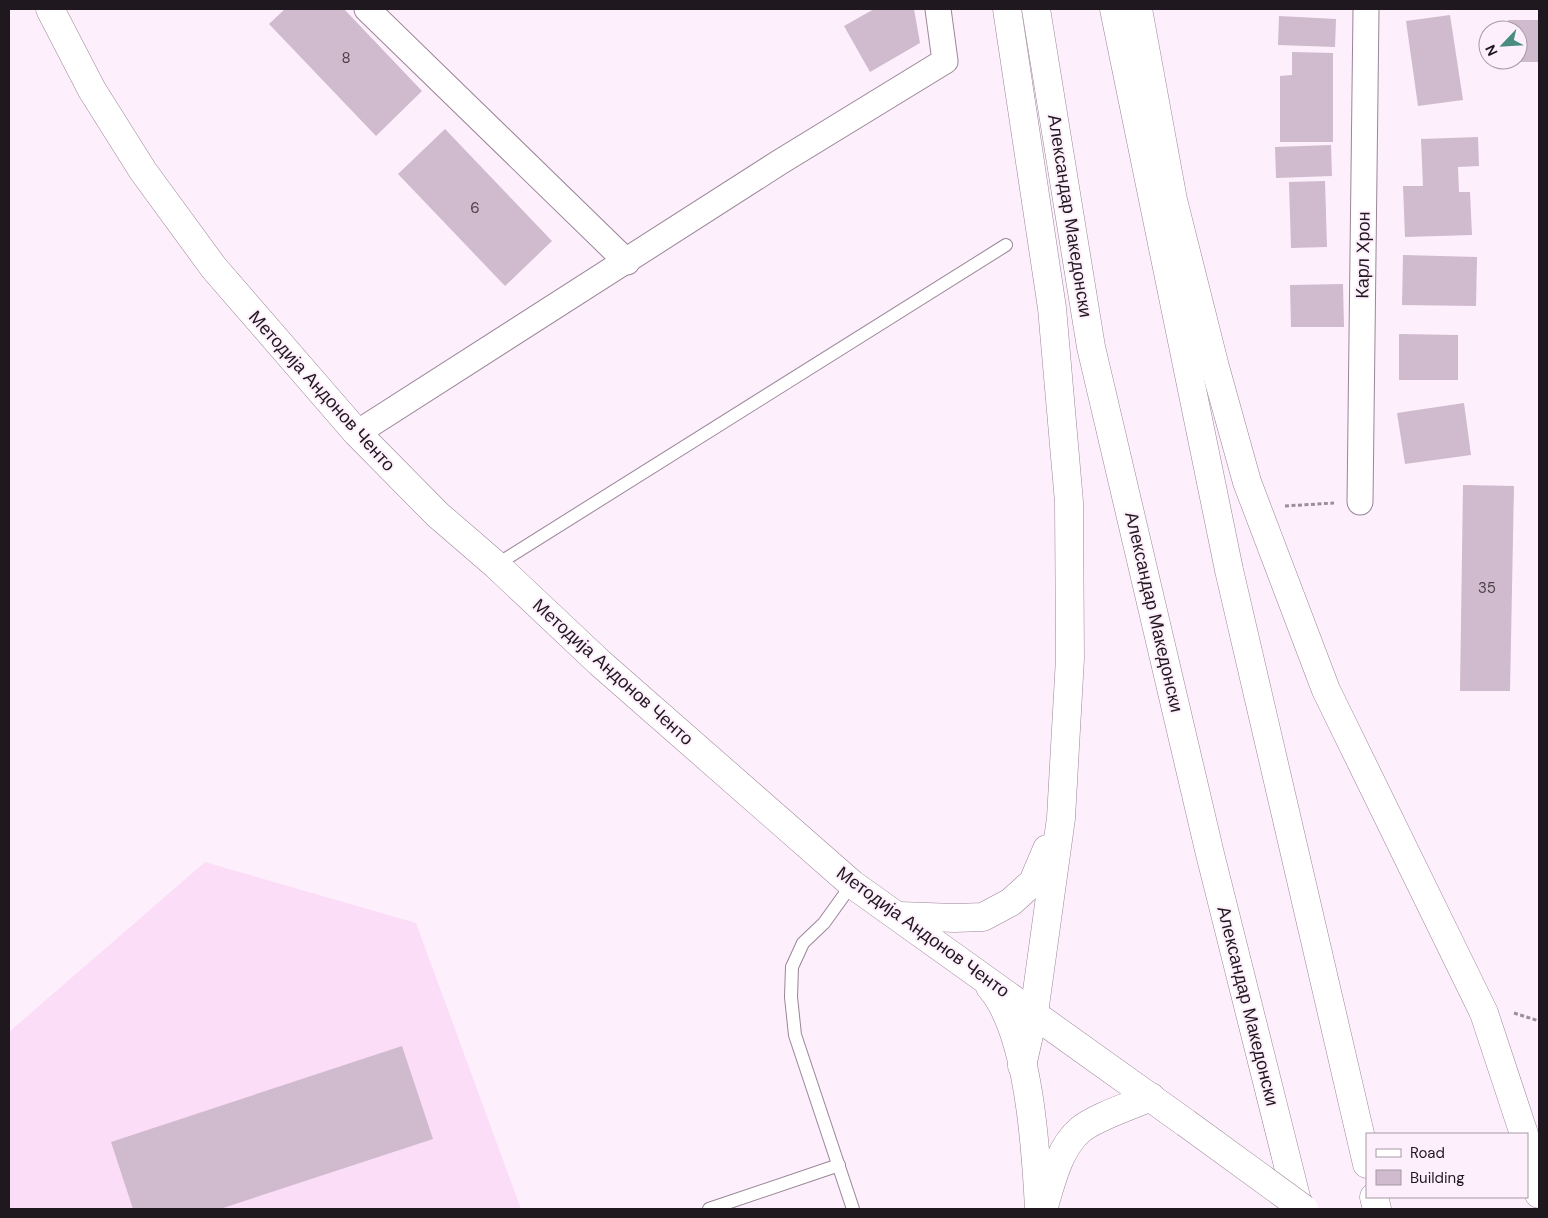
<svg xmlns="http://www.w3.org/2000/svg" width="1548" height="1218" viewBox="0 0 1548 1218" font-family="'DM Sans',sans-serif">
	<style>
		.built { fill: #fbddf7 }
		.building { fill: #d0bacd }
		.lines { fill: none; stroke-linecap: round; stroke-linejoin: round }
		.lane-casing { stroke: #9a8598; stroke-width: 14 }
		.street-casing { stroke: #9a8598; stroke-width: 27 }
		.secondary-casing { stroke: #9a8598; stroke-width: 29 }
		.path { stroke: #9b8f99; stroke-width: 3; stroke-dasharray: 4 2.5; stroke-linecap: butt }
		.lane { stroke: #fff; stroke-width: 12 }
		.street { stroke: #fff; stroke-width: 25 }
		.secondary { stroke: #fff; stroke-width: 28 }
		.secondary-bridge-casing { stroke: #9a8598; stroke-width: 29; stroke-linecap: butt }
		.secondary-bridge { stroke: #fff; stroke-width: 28 }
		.labels { text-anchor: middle; stroke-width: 4; stroke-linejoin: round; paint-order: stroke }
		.number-label { font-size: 15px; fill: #4c404a }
		.street-label { font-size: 18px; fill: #20181f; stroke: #feeffc }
	</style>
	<rect width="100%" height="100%" fill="#feeffc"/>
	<!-- built -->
	<polygon class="built" points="205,862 416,923 521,1209 9,1209 9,1032"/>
	<!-- building -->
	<g class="building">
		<polygon points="285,9 344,9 422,91 376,136 269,24"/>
		<polygon points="874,9 914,9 920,43 870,72 844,26"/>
		<polygon points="1450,15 1463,100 1418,106 1406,21"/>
		<polygon points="1279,16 1336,19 1335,47 1278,45"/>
		<polygon points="1508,20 1539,20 1539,62 1518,62 1518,30 1508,30"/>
		<polygon points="1292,52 1333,53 1333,142 1280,142 1280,76 1292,75"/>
		<polygon points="445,129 552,241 505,286 398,174"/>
		<polygon points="1478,137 1479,166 1458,167 1459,192 1470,192 1472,235 1405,237 1403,186 1423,186 1421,139"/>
		<polygon points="1331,145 1332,176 1276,178 1275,147"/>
		<polygon points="1325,181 1327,247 1291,248 1289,182"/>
		<polygon points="1403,255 1477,257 1476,306 1402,305"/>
		<polygon points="1343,284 1344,327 1291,327 1290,285"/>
		<polygon points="1399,334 1458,335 1458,380 1399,380"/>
		<polygon points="1464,403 1471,455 1405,464 1397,413"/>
		<polygon points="1463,485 1514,486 1510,691 1460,691"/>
		<polygon points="402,1046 433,1139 220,1209 133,1209 111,1142"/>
	</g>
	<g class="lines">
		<!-- lane casing -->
		<g class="lane-casing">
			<g id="lane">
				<polyline points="496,565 1006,245"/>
				<polyline points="852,884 824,923 803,943 792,967 791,997 795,1035 853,1209"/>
				<polyline points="709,1209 839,1165"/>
			</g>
		</g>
		<!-- street casing -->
		<g class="street-casing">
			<g id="street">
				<polyline points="367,9 627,262"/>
				<polyline points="357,433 780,162 945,61 938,9"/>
				<polyline points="1360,502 1366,9"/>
			</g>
		</g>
		<!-- secondary casing -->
		<g class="secondary-casing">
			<g id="secondary">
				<polyline points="50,9 92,90 143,171 214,268 357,433 438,515 496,565 600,663 852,884 1186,1123"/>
				<polyline points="1007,9 1052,308 1069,502 1070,658 1061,818 1034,1013 1022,1066"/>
				<polyline points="1036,9 1091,347 1210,854 1299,1209"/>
				<polyline points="1114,9 1229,570 1367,1164"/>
				<polyline points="1138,9 1173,200 1215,367 1247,482 1326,690 1484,1013 1524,1134"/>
				<polyline points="899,916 955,918 983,917 1011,902 1033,882 1047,849"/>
				<path d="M990,987C1029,1031 1036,1150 1039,1209"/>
				<polyline points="1527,1143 1539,1194"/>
				<polyline points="1374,1197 1377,1209"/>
				<path d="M1045,1203C1052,1179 1060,1147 1080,1130C1095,1117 1133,1105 1151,1097"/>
			</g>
		</g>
		<!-- path -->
		<g class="path">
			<polyline points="1285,506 1334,503"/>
			<polyline points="1514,1013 1539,1021"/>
		</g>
		<!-- lane -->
		<use href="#lane" class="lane"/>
		<!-- street -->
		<use href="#street" class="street"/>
		<!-- secondary -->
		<use href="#secondary" class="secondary"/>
		<!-- secondary-bridge casing -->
		<g class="secondary-bridge-casing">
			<polyline id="secondary-bridge" points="1186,1123 1304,1209"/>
		</g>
		<!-- secondary-bridge -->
		<use href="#secondary-bridge" class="secondary-bridge"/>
	</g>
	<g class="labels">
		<!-- number labels -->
		<g class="number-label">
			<text x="346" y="63">8</text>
			<text x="475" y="213">6</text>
			<text x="1487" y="593">35</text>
		</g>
		<!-- street labels -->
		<g class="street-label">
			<text transform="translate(1070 216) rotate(81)" y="6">Александар Македонски</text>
			<text transform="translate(1363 255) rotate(-89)" y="6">Карл Хрон</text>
			<text transform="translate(322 391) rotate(48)" y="6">Методија Андонов Ченто</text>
			<text transform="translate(1154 612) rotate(77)" y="6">Александар Македонски</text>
			<text transform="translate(613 672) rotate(42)" y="6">Методија Андонов Ченто</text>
			<text transform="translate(923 932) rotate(36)" y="6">Методија Андонов Ченто</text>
			<text transform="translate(1248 1006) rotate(76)" y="6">Александар Македонски</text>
		</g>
	</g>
	<!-- border -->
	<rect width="1548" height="1218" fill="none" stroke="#20181f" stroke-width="20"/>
	<!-- legend -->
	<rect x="1366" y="1133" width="162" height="65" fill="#feeffc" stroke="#a599a4"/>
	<rect x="1376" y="1149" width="25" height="8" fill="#ffffff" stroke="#a599a4"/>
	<text x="1410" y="1158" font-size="15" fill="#20181f">Road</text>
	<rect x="1376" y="1170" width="25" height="15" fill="#d0bacd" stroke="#a599a4"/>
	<text x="1410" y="1183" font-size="15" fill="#20181f">Building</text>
	<!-- north arrow -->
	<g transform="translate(1503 45) rotate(245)"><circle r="24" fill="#feeffc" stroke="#a599a4"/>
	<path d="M0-4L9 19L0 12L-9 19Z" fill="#498d82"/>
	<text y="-8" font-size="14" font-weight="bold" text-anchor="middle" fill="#20181f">N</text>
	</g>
</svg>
